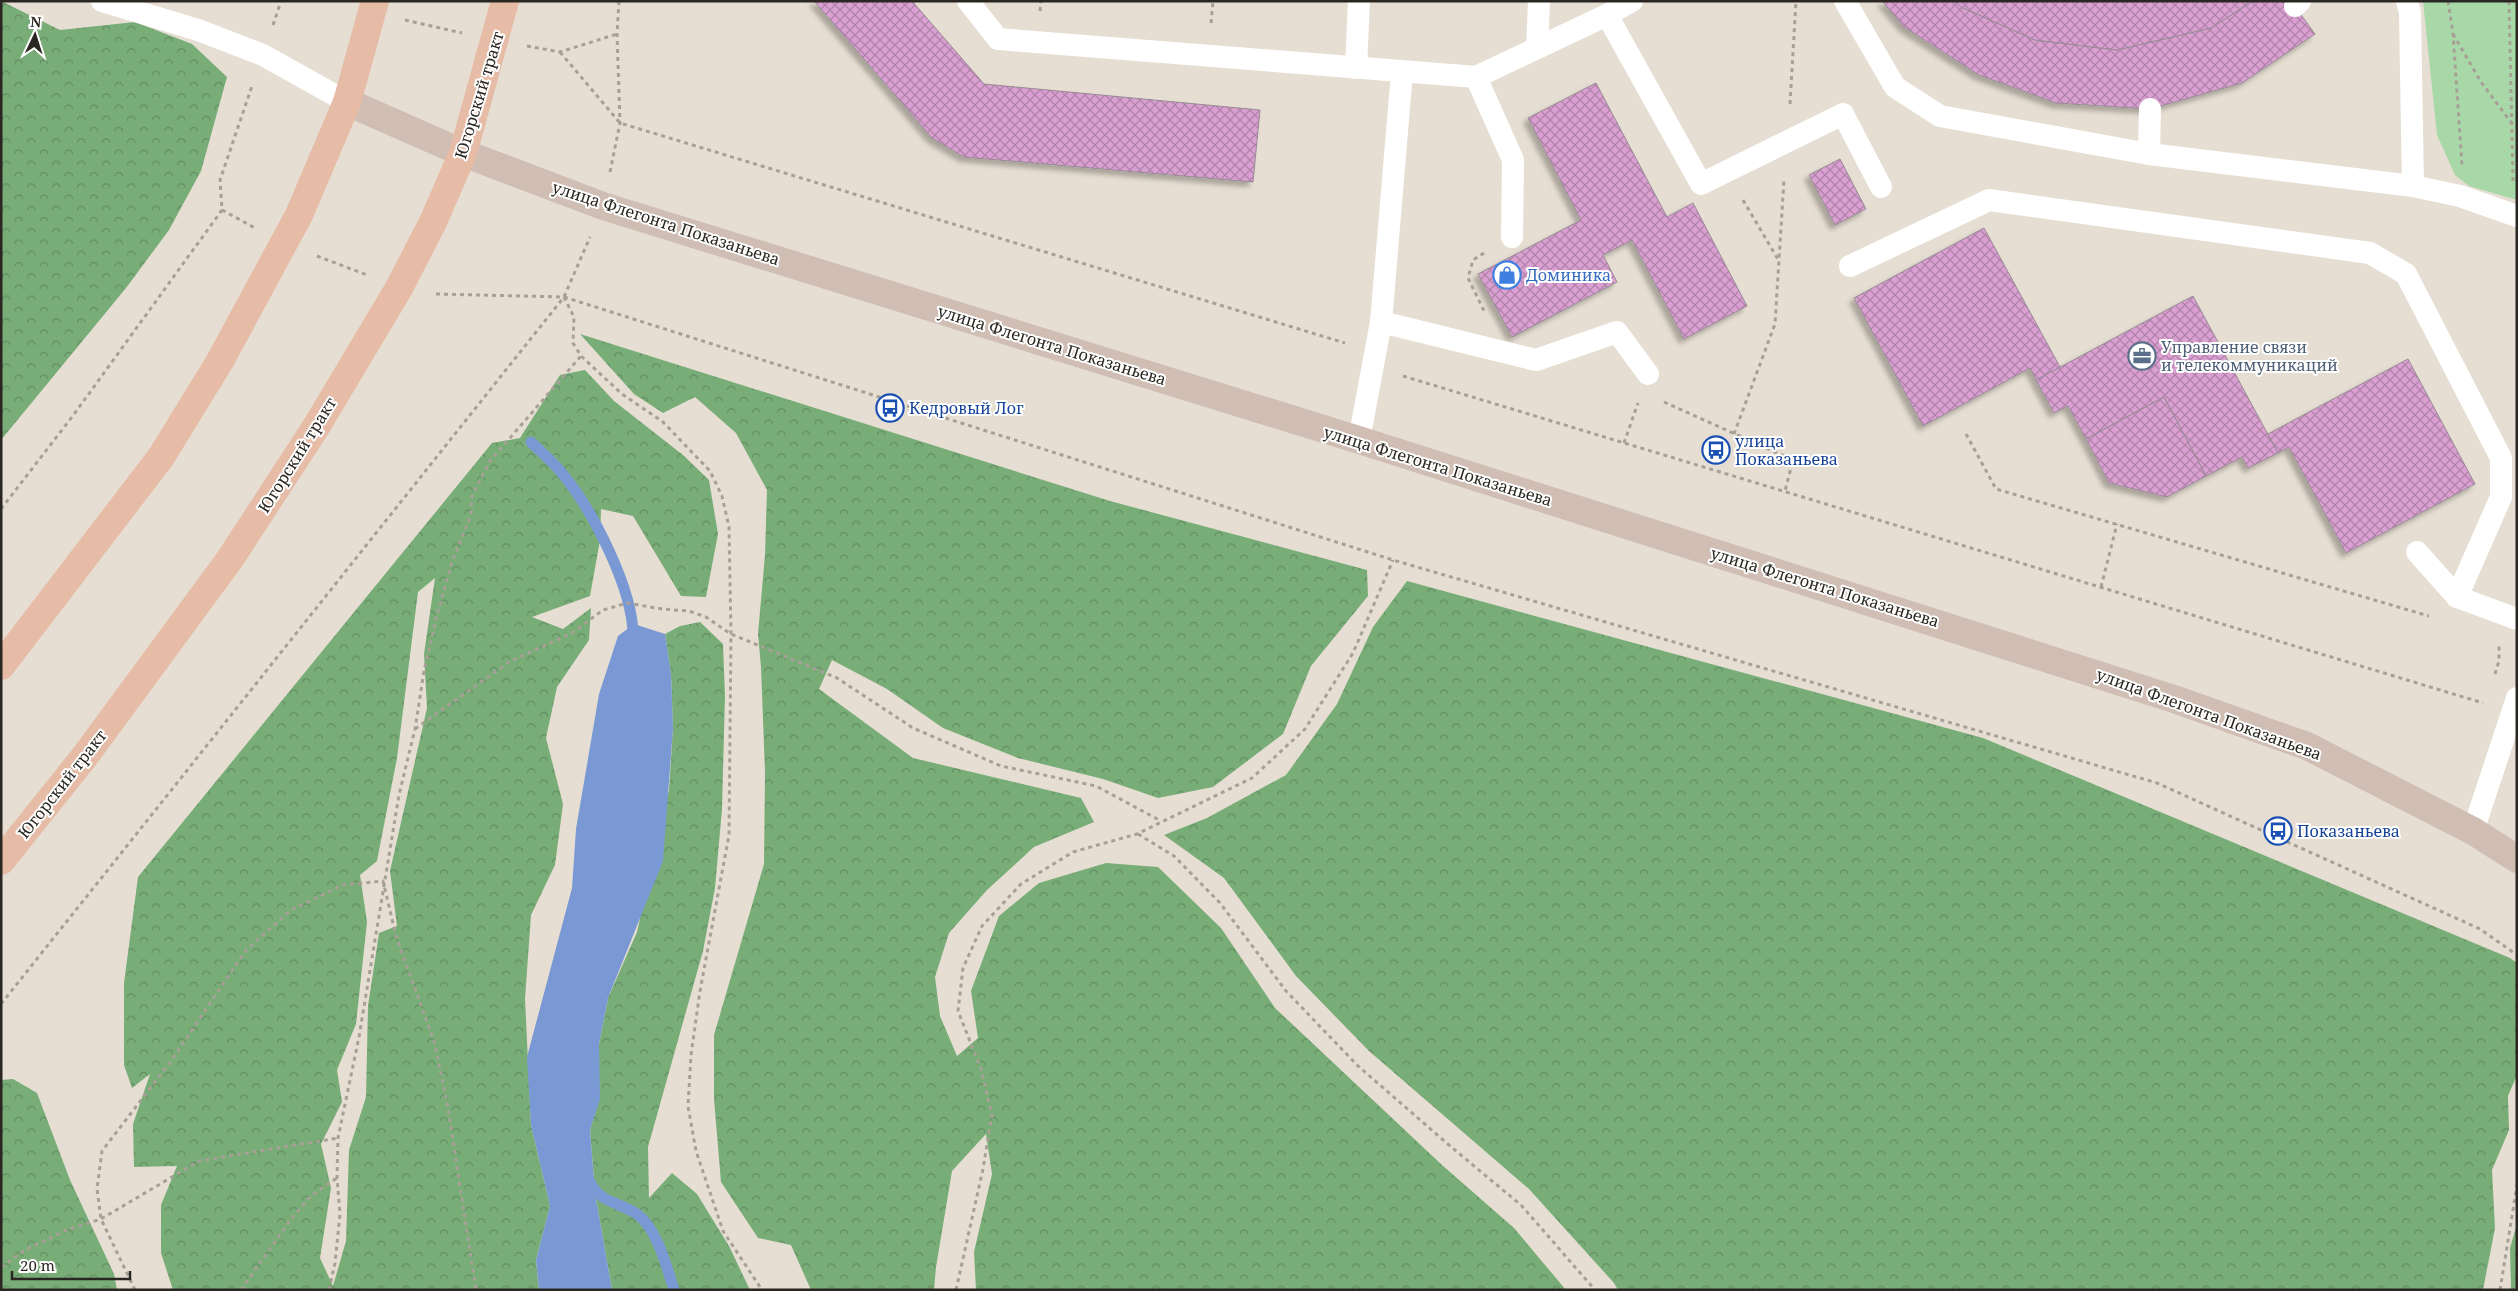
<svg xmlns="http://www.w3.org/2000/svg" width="2518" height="1291" viewBox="0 0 2518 1291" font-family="'Noto Serif',serif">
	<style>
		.green { fill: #a8d8a7 }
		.forest { fill: url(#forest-crowns); fill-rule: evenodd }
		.water { fill: #7a99d4 }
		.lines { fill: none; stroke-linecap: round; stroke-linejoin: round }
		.stream { stroke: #7a99d4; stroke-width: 11 }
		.building { fill: url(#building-cross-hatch); stroke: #968b94; filter: url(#shadow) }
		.path { stroke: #a6a096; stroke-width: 3; stroke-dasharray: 4 4; stroke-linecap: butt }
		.lane { stroke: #fff; stroke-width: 22 }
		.secondary { stroke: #d0beb5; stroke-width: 28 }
		.primary { stroke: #e6bca7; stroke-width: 28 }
		.labels { text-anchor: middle; stroke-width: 4; stroke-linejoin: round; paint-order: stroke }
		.street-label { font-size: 16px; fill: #2a2722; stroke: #fff }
		.shop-label { font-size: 16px; fill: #366cbe; stroke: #fff; text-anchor: start }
		.service-label { font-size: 16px; fill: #4e5e75; stroke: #fff; text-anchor: start }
		.transit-label { font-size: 16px; fill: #164399; stroke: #fff; text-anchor: start }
	</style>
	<defs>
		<pattern id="forest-crowns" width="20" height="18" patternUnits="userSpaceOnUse" patternTransform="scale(1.25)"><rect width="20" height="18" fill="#78ad78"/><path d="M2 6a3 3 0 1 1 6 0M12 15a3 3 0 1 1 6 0" fill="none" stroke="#638d62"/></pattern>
		<pattern id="building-cross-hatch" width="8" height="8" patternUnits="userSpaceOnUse" patternTransform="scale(1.25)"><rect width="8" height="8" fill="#daa0d2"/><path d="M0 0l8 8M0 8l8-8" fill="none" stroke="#b182aa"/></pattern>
		<filter id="shadow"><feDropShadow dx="-4.5" dy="4.5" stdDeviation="2.5" flood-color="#0004"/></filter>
	</defs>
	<rect width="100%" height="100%" fill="#e6ded2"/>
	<!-- green -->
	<polygon class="green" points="2423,1 2517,1 2517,200 2469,186 2455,175 2437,135"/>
	<!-- forest -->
	<g class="forest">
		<polygon points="1,1 60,30 135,22 192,44 227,77 201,171 169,230 126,288 1,440"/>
		<polygon points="580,334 1110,501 1367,570 1368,596 1311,666 1283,734 1213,787 1158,798 1103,779 1018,758 943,728 887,689 832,660 819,689 913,758 1081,798 1094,822 1034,847 987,890 949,933 935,977 940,1016 957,1056 978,1038 971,991 999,916 1039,883 1106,863 1158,867 1221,928 1275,1008 1442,1165 1514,1228 1566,1290 976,1290 974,1252 992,1174 986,1134 952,1171 936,1267 934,1290 811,1290 791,1245 758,1238 721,1182 714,1099 714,1035 764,864 765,772 761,667 758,634 765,555 767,490 736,433 695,397 663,413 634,394"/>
		<path d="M585,370L614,401L683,455L709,480L718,534L706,597L681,596L633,516L601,509L600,540L590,596L532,617L563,629L591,608L589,640L557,687L546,738L563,804L555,865L531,915L525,999L531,1125L550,1206L536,1260L539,1290H173L161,1253V1205L177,1166L134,1167L133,1124L150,1074L132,1088L124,1065V983L138,877L492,443L520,438L560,375ZM435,578L424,654L427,708L390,871L397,926L379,933L368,1006L366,1097L349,1150L346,1241L333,1286L320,1258L331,1188L321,1144L342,1102L337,1070L356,1024L367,922L360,875L377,861L397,758L418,592Z"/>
		<polygon points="1407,581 1983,738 2510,958 2517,963 2517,1075 2508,1096 2509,1130 2492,1170 2495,1228 2483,1290 1618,1290 1614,1283 1529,1189 1369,1051 1296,976 1224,878 1164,835 1207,818 1286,775 1337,704 1373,627"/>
		<polygon points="700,622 723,644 725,696 722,809 715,888 703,951 648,1147 649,1198 672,1173 697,1194 729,1246 750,1290 612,1290 595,1193 590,1130 599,1099 599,1044 608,998 637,932 669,790 673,728 671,674 665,634 680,626"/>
		<polygon points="13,1079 37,1093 70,1180 114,1274 117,1290 1,1290 1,1080"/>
		<polygon points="2517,1224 2517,1290 2511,1290 2510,1248"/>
	</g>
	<!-- water -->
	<polygon class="water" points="634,624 665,634 671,674 673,728 663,861 608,998 599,1044 600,1099 590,1130 595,1193 612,1290 539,1290 536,1260 550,1206 531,1125 527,1057 572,888 576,829 599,694 618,636"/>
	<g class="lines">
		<!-- stream -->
		<g class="stream">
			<path d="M531,442C541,452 552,461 561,472C592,509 635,591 633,640"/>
			<path d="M589,1180C600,1204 618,1201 637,1214C657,1228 667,1268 674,1290"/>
		</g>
	</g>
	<!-- building -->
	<g class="building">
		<polygon points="814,1 912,1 984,84 1260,110 1253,182 964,157 932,138"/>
		<polygon points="1882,1 1955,1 1961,7 2035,40 2117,50 2211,28 2253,1 2291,1 2315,34 2242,83 2150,109 2056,103 1979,75 1904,27"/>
		<polygon points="1955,1 2253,1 2211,28 2117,50 2035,40 1961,7"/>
		<polygon points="1596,83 1667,217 1693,203 1747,306 1684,339 1632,240 1603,255 1617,282 1512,337 1478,274 1581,220 1528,118"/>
		<polygon points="1840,159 1866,209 1835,225 1809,175"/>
		<polygon points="1984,228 2060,367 2036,380 2030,368 1923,426 1854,298"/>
		<polygon points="2193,296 2278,453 2248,468 2242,457 2206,476 2164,397 2086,439 2068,406 2054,413 2036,380"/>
		<polygon points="2408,359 2475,484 2346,553 2289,447 2278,453 2268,434"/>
		<polygon points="2164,397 2206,476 2167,497 2109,483 2086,439"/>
	</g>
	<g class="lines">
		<!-- path -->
		<g class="path">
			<polyline points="2448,1 2453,34 2462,165"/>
			<polyline points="2509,1 2513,181"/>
			<polyline points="1040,11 1041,1"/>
			<polyline points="405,20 462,33"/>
			<polyline points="1211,23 1213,1"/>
			<polyline points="273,25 281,1"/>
			<polyline points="2453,34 2481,82 2513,125"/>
			<polyline points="527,46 560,52 617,34"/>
			<polyline points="560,52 620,123 1345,343"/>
			<polyline points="1790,104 1796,1"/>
			<polyline points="610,172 620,123 617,34 619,1"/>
			<polyline points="1743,200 1779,261"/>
			<polyline points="222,210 255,228"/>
			<polyline points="1484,253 1473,260 1468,278 1485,313"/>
			<polyline points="317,256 367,275"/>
			<polyline points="436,294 564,297 1393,560 2157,783 2480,929 2517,955"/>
			<polyline points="564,297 574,317 573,343 581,356 622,394 663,422 710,471 722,496 729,527 731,634 729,835 700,991 691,1055 688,1106 696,1151 723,1231 762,1290"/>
			<polyline points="1403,376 2483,703"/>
			<polyline points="1664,402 1793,460 1785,491"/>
			<polyline points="1734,434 1775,324 1784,180"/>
			<polyline points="1966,434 1996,489 2429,616"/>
			<polyline points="1624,443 1638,403"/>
			<polyline points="1,509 72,417 222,210 220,180 252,86"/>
			<polyline points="2101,587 2117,524"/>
			<polyline points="2495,674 2499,661 2499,646"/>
			<polyline points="415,729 509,662 572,633 603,610 627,603 662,609 689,611 706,617 731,634 837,678 913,728 1001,766 1096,786 1161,821"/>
			<polyline points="1138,834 1174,856 1220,903 1286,991 1358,1066 1450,1146 1521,1205 1595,1290"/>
			<polyline points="1,1004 564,297 590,237"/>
			<polyline points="1,1267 25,1250 67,1230 101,1219 199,1161 338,1138"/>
			<polyline points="135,1290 101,1219 97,1189 102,1151 171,1061 246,950 291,910 343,885 383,881 396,936 435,1044 448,1108 476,1290"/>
			<polyline points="241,1290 291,1219 312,1195 337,1178"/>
			<polyline points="329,1290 335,1263 340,1214 337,1178 338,1138 359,1037 399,795 415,729 424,671 437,615 452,562 471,515 472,496 490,461 581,356"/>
			<polyline points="956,1290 983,1169 992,1114 981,1069 958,1011 963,968 982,926 1021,884 1073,852 1137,834 1252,778 1305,729 1353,653 1393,560"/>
			<polyline points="2500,1290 2517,1185"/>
		</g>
		<!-- lane -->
		<g class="lane">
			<polyline points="102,1 198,30 263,55 347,102"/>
			<polyline points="968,1 998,39 1476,77 1607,15 1632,1"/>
			<polyline points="1845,1 1895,87 1940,116 2149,154 2413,186 2460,196 2517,216"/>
			<polyline points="2407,1 2410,13 2413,186"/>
			<polyline points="2295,6 2300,1"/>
			<polyline points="1607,15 1701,184 1843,114 1881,187"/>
			<polyline points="1537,48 1539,1"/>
			<polyline points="1356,68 1359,1"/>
			<polyline points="1476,77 1513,160 1512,237"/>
			<polyline points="2149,154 2150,109"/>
			<polyline points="1850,266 1989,200 2370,253 2406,274 2501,458 2501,497 2457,597"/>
			<polyline points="1381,322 1536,360 1617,332 1648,374"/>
			<polyline points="1359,440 1381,322 1402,72"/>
			<polyline points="2417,552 2457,597 2517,619"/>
			<polyline points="2473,831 2517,698"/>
		</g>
		<!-- secondary -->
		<polyline class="secondary" points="347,102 463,153 603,206 1359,440 2174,699 2307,746 2473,831 2517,859"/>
		<!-- primary -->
		<g class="primary">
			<polyline points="1,666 161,457 220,361 299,215 347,102 375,1"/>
			<polyline points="1,861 85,756 230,559 316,427 399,288 433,222 463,153 505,1"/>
		</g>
	</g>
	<!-- icons -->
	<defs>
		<g id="shop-ring" transform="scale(1.4375)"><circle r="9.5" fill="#fff" stroke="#3f7fe0" stroke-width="1.5"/><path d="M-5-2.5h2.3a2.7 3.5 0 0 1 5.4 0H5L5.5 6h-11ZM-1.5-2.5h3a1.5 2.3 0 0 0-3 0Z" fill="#3f7fe0"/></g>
		<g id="office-ring" transform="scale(1.4375)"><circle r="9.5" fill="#fff" stroke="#5c6f8a" stroke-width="1.5"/><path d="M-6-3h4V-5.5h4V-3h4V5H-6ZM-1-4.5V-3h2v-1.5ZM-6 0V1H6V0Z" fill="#5c6f8a"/></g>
		<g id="bus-ring" transform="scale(1.4375)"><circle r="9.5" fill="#fff" stroke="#1a4fb4" stroke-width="1.5"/><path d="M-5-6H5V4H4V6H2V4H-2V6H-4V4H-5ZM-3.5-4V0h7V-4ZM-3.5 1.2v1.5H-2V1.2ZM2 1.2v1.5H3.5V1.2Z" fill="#1a4fb4"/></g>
	</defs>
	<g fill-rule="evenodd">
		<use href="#shop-ring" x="1507" y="275"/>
		<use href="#office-ring" x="2142" y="356"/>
		<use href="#bus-ring" x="890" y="408"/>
		<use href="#bus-ring" x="1716" y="450"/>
		<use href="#bus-ring" x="2278" y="831"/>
	</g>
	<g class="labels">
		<!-- street labels -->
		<g class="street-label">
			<text transform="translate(479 95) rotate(-73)" y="6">Югорский тракт</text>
			<text transform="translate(666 223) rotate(18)" y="6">улица Флегонта Показаньева</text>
			<text transform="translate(1052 345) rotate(17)" y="6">улица Флегонта Показаньева</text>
			<text transform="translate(297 455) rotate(-58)" y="6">Югорский тракт</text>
			<text transform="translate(1438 466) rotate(17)" y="6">улица Флегонта Показаньева</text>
			<text transform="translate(1825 587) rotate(17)" y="6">улица Флегонта Показаньева</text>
			<text transform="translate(2209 714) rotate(20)" y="6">улица Флегонта Показаньева</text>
			<text transform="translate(62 784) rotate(-52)" y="6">Югорский тракт</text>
		</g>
		<!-- shop labels -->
		<g class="shop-label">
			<text x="1526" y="281">Доминика</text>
		</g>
		<!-- service labels -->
		<g class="service-label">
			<text x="2161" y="353">Управление связи<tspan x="2161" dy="18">и телекоммуникаций</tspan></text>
		</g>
		<!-- transit labels -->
		<g class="transit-label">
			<text x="909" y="414">Кедровый Лог</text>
			<text x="1735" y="447">улица<tspan x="1735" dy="18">Показаньева</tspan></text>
			<text x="2297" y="837">Показаньева</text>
		</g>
	</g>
	<!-- border -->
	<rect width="2518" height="1291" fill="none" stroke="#2a2722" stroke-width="5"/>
	<!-- north arrow -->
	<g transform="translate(35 35) rotate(4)" stroke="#ffffff" stroke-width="4" paint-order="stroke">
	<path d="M0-4L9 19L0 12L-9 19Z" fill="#2a2722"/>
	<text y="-8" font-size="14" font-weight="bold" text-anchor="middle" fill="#2a2722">N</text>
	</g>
	<!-- scale -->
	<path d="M12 1271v8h118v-8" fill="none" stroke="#2a2722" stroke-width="2.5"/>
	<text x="20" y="1271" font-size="15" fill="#2a2722" stroke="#ffffff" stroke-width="4" paint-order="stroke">20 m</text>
</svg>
